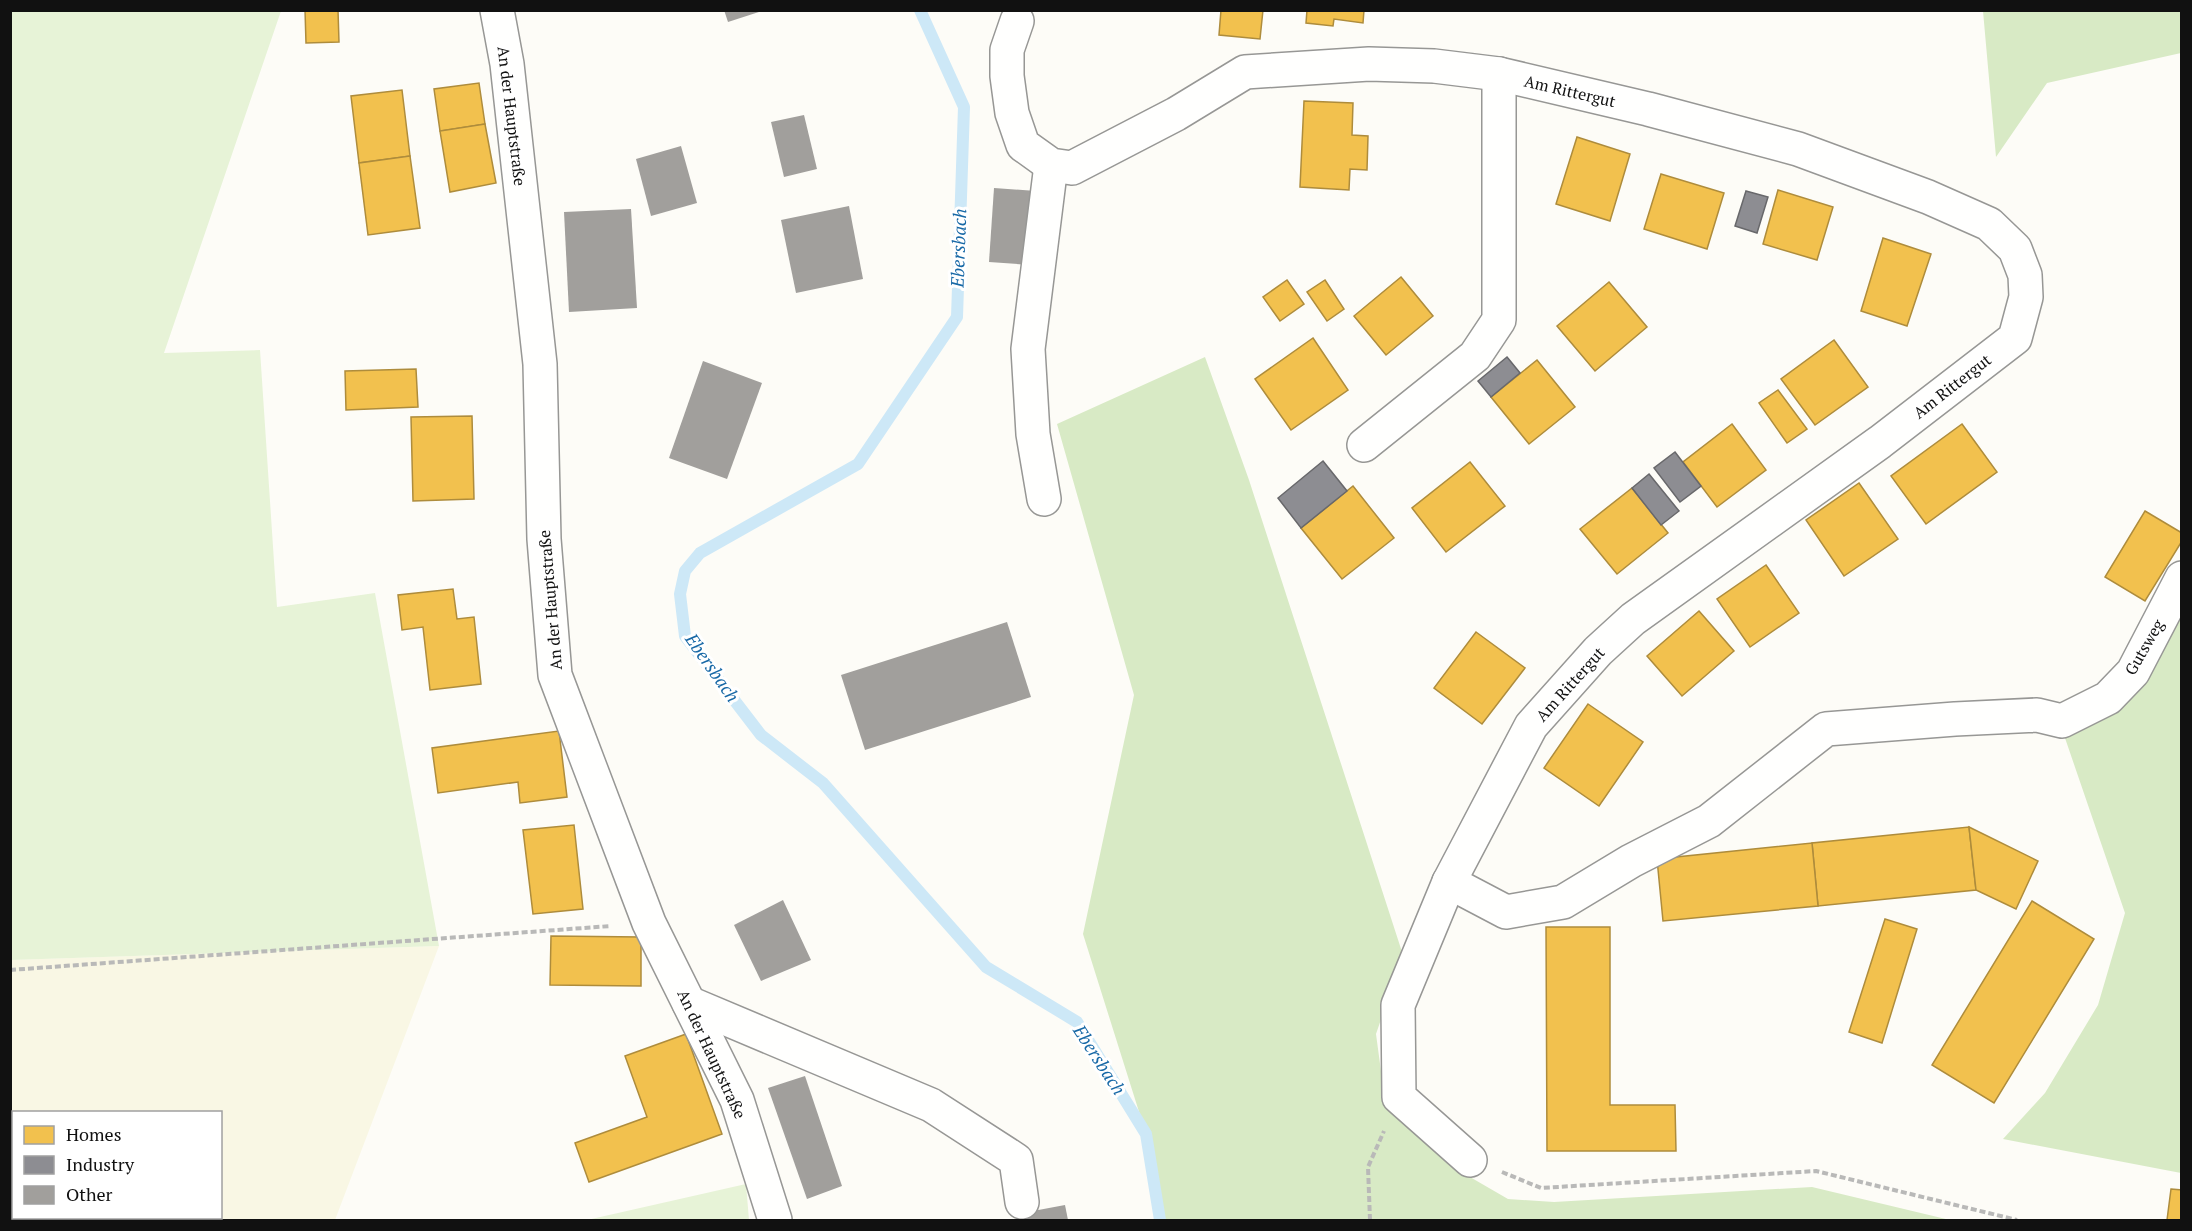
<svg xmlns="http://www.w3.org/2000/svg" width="2192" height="1231" viewBox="0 0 2192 1231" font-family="'PT Serif',serif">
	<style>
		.farmland { fill: #f9f7e4; fill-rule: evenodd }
		.green { fill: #e7f3d7 }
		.forest { fill: #d8eac5 }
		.homes { fill: #f2c14e; stroke: #ae8c3c; stroke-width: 1.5 }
		.industry { fill: #8d8d92; stroke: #68686b; stroke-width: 1.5 }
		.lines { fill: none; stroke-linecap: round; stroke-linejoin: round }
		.stream { stroke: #cde8f7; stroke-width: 12 }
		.building { fill: #a19f9c }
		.minor-casing { stroke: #979795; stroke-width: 36 }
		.path { stroke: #b9b9b8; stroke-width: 4; stroke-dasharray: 6 3; stroke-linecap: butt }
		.minor { stroke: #fffffe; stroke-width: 33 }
		.labels { text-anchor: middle; stroke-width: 6; stroke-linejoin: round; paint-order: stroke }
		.street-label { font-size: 16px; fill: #111; stroke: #fff }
		.water-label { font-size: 18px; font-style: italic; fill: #1768a6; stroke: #fff }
	</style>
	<rect width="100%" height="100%" fill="#fdfcf7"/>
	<!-- farmland -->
	<path class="farmland" d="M439,946L335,1220H11L10,960ZM14,1112H220V1218H14Z"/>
	<!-- green -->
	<g class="green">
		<polygon points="10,11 281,11 164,353 260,350 277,607 375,593 439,946 11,960"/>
		<polygon points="746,1184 749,1220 587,1220"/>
	</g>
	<!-- forest -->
	<g class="forest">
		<polygon points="1983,11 2181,11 2181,53 2047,83 1996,157"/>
		<polygon points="1205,357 1249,480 1403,955 1376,1034 1385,1101 1451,1166 1508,1199 1554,1202 1812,1187 1950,1220 1160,1220 1146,1134 1083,934 1134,695 1057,424"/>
		<polygon points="2181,604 2181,1173 2003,1139 2045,1093 2098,1005 2125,913 2065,738 2139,691"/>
	</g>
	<!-- homes -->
	<g class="homes">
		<polygon points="305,10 338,10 339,42 306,43"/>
		<polygon points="1221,10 1263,10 1260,39 1219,35"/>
		<polygon points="1307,10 1364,10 1363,23 1334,19 1333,26 1306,23"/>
		<polygon points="479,83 485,124 440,131 434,89"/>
		<polygon points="402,90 410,156 359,163 351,96"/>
		<polygon points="1304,101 1353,103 1352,135 1368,136 1367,170 1350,169 1349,190 1300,187"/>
		<polygon points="485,124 496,183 450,192 440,131"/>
		<polygon points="1577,137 1630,154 1610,221 1556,204"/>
		<polygon points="410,156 420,228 368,235 359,163"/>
		<polygon points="1661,174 1724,193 1707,249 1644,229"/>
		<polygon points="1778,190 1833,207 1817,260 1763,244"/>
		<polygon points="1883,238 1931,254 1907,326 1861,311"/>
		<polygon points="1401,277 1433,316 1386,355 1354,316"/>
		<polygon points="1287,280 1304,304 1280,321 1263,297"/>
		<polygon points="1325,280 1344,309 1327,321 1307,292"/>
		<polygon points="1609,282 1647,327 1595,371 1557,326"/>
		<polygon points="1313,338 1348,390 1291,430 1255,379"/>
		<polygon points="1834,340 1868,387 1815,425 1781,379"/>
		<polygon points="1537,360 1575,407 1529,444 1491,397"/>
		<polygon points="416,369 418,407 346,410 345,371"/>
		<polygon points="1778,390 1807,429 1787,443 1759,403"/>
		<polygon points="472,416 474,499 413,501 411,417"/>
		<polygon points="1732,424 1766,470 1717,507 1683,462"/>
		<polygon points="1962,424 1997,472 1926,524 1891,476"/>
		<polygon points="1470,462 1505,506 1446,552 1412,508"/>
		<polygon points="1859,483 1898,539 1844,576 1806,520"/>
		<polygon points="1353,486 1394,538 1342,579 1301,528"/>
		<polygon points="1632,488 1668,533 1617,574 1580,529"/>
		<polygon points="2145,511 2182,533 2182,541 2145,601 2105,577"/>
		<polygon points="1766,565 1799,613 1750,647 1717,599"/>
		<polygon points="453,589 457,619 474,617 481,684 430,690 423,627 402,630 398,595"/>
		<polygon points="1699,611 1734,651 1682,696 1647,656"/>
		<polygon points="1476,632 1525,668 1482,724 1434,688"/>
		<polygon points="1588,704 1643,742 1599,806 1544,768"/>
		<polygon points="559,731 567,797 520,803 518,782 438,793 432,748"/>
		<polygon points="574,825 583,909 533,914 523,830"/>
		<polygon points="1969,827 1976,890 1818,906 1812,843"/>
		<polygon points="1969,827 2038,861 2016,909 1976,890"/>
		<polygon points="1812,843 1818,906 1663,921 1657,859"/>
		<polygon points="2032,901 2094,939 1994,1103 1932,1065"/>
		<polygon points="1885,919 1917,929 1882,1043 1849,1032"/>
		<polygon points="1546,927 1610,927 1610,1105 1675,1105 1676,1151 1547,1151"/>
		<polygon points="551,936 641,937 641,986 550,985"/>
		<polygon points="686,1034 722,1134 589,1182 575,1143 647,1117 625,1056"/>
		<polygon points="2171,1189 2182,1190 2182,1220 2167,1220"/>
	</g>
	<!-- industry -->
	<g class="industry">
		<polygon points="1746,191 1768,197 1757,233 1735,226"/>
		<polygon points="1507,357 1520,373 1491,397 1478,381"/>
		<polygon points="1675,452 1701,486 1680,502 1654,468"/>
		<polygon points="1323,461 1347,491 1301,528 1278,498"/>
		<polygon points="1649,474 1679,511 1661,525 1632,488"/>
	</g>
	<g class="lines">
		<!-- stream -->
		<polyline class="stream" points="920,10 964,107 957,317 858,464 700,553 685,571 680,594 685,636 761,735 823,783 986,967 1077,1022 1146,1134 1160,1220"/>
	</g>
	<!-- building -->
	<g class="building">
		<polygon points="724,10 762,10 762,11 728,22"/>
		<polygon points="804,115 817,169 784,177 771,122"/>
		<polygon points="681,146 697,203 651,216 636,159"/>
		<polygon points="994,188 1036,191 1030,265 989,262"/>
		<polygon points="849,206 863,279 796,293 781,220"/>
		<polygon points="631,209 637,308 569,312 564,212"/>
		<polygon points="703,361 762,383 727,479 669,458"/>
		<polygon points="1007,622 1031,697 865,750 841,675"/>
		<polygon points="783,900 811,960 761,981 734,925"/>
		<polygon points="805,1076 842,1186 807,1199 768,1088"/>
		<polygon points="1065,1205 1068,1220 1019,1220 1017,1214"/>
	</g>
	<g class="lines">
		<!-- minor casing -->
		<g class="minor-casing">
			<g id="minor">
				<polyline points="497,10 507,64 540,364 544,539 555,675 649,923 737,1100 775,1220"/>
				<polyline points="1017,21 1007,50 1007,76 1012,113 1023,145 1051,165 1072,168 1176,114 1245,72 1369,64 1434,66 1499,74 1648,109 1798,149 1928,197 1989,224 2015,249 2025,275 2026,297 2015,338 1880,442 1633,619 1598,651 1531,726 1449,882 1398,1005 1399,1097 1470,1160"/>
				<polyline points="1364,445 1475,356 1499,320 1499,74"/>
				<polyline points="1044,499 1033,434 1028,349 1051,165"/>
				<polyline points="1449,882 1506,912 1563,902 1631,861 1709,821 1826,729 1955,719 2037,715 2062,721 2108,698 2133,672 2182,578"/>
				<polyline points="689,1003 931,1105 1016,1160 1022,1202"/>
			</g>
		</g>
		<!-- path -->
		<g class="path">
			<polyline points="10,970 611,926"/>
			<polyline points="1502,1172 1541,1188 1816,1171 2017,1220"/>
			<polyline points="1370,1220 1368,1167 1384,1131"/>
		</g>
		<!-- minor -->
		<use href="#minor" class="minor"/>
	</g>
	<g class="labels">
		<!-- street labels -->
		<g class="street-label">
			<text transform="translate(1570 91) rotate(13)" y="6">Am Rittergut</text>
			<text transform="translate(512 116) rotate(83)" y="6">An der Hauptstraße</text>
			<text transform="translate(1952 386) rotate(-38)" y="6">Am Rittergut</text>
			<text transform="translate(550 600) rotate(-95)" y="6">An der Hauptstraße</text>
			<text transform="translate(2144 647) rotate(-60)" y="6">Gutsweg</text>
			<text transform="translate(1570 684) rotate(-48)" y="6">Am Rittergut</text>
			<text transform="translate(712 1054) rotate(65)" y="6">An der Hauptstraße</text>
		</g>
		<!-- water labels -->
		<g class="water-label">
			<text transform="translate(959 248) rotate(-88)" y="6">Ebersbach</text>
			<text transform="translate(712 668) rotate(55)" y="6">Ebersbach</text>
			<text transform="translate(1099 1060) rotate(57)" y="6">Ebersbach</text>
		</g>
	</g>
	<!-- border -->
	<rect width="2192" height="1231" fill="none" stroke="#111111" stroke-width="24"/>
	<!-- legend -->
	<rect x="12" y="1111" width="210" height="108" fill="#ffffff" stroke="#a0a0a0" stroke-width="1.5"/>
	<rect x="24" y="1126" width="30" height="18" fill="#f2c14e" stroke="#a0a0a0" stroke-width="1.5"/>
	<text x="66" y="1141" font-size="18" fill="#111111">Homes</text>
	<rect x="24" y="1156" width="30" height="18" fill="#8d8d92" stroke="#a0a0a0" stroke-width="1.5"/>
	<text x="66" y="1171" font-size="18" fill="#111111">Industry</text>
	<rect x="24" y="1186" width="30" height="18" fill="#a19f9c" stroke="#a0a0a0" stroke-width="1.5"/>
	<text x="66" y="1201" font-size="18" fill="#111111">Other</text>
</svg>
